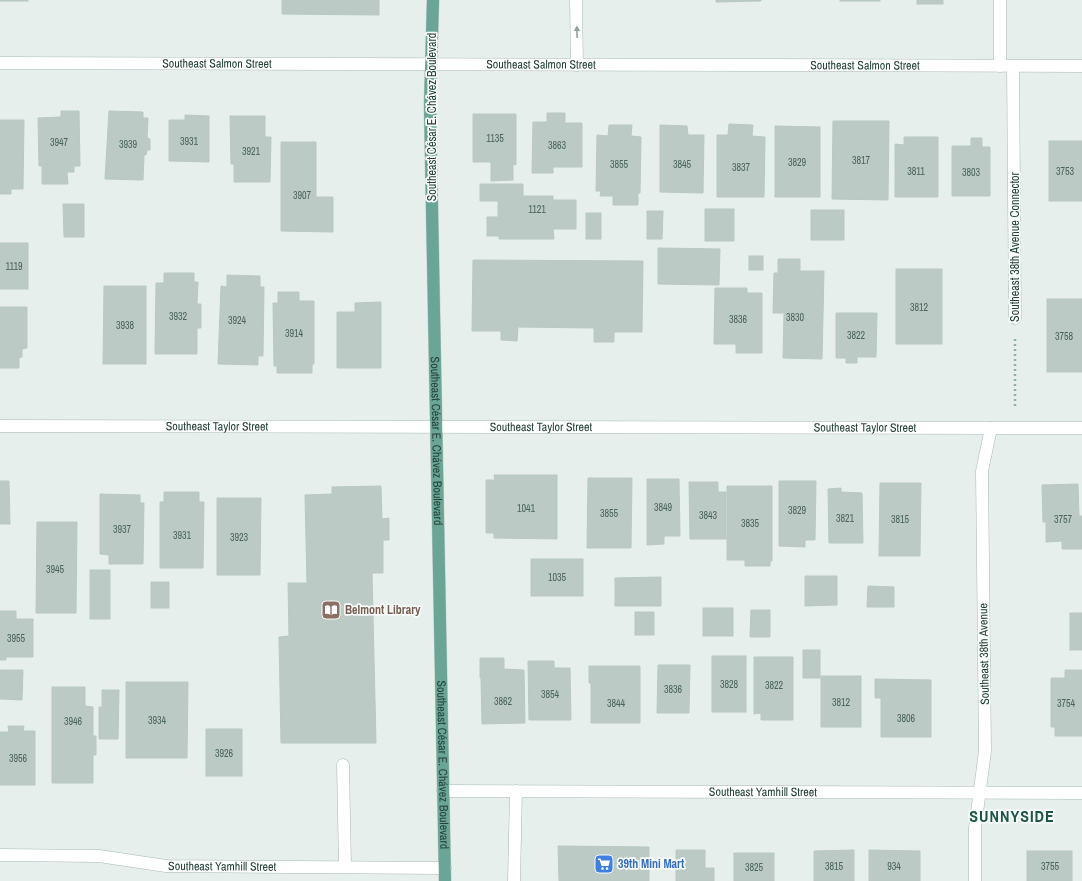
<svg xmlns="http://www.w3.org/2000/svg" width="1082" height="881" viewBox="0 0 1082 881" font-family="'Archivo Narrow',sans-serif">
	<style>
		.building { fill: #bbcac4; stroke: #b8c9c2 }
		.lines { fill: none; stroke-linecap: round; stroke-linejoin: round }
		.lane-casing { stroke: #a8b8b2; stroke-width: 13 }
		.street-casing { stroke: #a8b8b2; stroke-width: 13 }
		.primary-casing { stroke: #c2cac8; stroke-width: 13 }
		.path { stroke: #86b3a5; stroke-width: 2.5; stroke-dasharray: 2 3; stroke-linecap: butt }
		.lane { stroke: #fff; stroke-width: 12 }
		.street { stroke: #fff; stroke-width: 12 }
		.primary { stroke: #6aa596; stroke-width: 12 }
		.oneway { fill: #92a09c }
		.labels { text-anchor: middle; stroke-width: 3.5; stroke-linejoin: round; paint-order: stroke }
		.number-label { font-size: 10px; fill: #4a645c }
		.street-label { font-size: 12px; fill: #24423a; stroke: #f7fbf9 }
		.education-label { font-size: 12px; font-weight: bold; fill: #785e54; stroke: #f7fbf9; text-anchor: start }
		.shop-label { font-size: 12px; font-weight: bold; fill: #366cbe; stroke: #f7fbf9; text-anchor: start }
		.district-label { font-size: 16px; font-weight: bold; letter-spacing: 1px; fill: #1f5548; stroke: #f7fbf9 }
	</style>
	<rect width="100%" height="100%" fill="#e6efeb"/>
	<!-- building -->
	<g class="building">
		<rect x="0" y="0" width="28" height="1"/>
		<polygon points="282,0 379,0 379,15 282,14"/>
		<polygon points="716,0 761,0 761,1 716,2"/>
		<rect x="840" y="0" width="40" height="1"/>
		<rect x="917" y="0" width="26" height="4"/>
		<polygon points="61,111 79,111 80,166 74,166 74,172 67,172 68,184 42,184 42,166 39,166 38,118 61,117"/>
		<polygon points="109,111 143,112 143,118 148,118 147,138 150,139 150,150 147,150 146,155 144,155 143,180 105,179"/>
		<polygon points="547,113 565,113 565,123 582,123 582,167 553,167 553,173 532,173 533,122 547,122"/>
		<polygon points="473,114 516,114 516,165 513,164 513,180 491,181 491,162 473,162"/>
		<polygon points="185,115 209,116 209,162 169,161 169,120 185,120"/>
		<polygon points="230,116 265,116 265,137 271,137 270,182 234,182 234,164 231,164"/>
		<polygon points="0,120 24,120 23,189 11,189 11,194 0,194"/>
		<polygon points="833,121 889,121 888,200 832,199"/>
		<polygon points="729,124 753,125 752,136 765,137 764,197 717,197 717,135 728,135"/>
		<polygon points="609,125 632,125 631,136 641,137 640,193 638,193 638,205 613,205 613,196 600,196 601,191 596,191 597,135 608,136"/>
		<polygon points="660,125 687,126 688,135 704,135 703,193 660,192"/>
		<polygon points="775,126 820,127 820,197 775,197"/>
		<polygon points="904,137 938,137 938,197 895,197 895,144 904,145"/>
		<polygon points="971,138 982,138 982,147 990,147 990,196 952,196 952,146 971,146"/>
		<rect x="1049" y="141" width="33" height="60"/>
		<polygon points="281,142 316,142 316,197 333,197 333,232 281,231"/>
		<polygon points="480,184 523,184 523,196 553,196 553,200 576,200 576,229 553,229 554,239 499,239 499,236 487,236 487,217 498,217 498,201 480,201"/>
		<polygon points="63,204 84,204 84,237 64,237"/>
		<rect x="705" y="209" width="29" height="32"/>
		<rect x="811" y="210" width="33" height="30"/>
		<polygon points="647,211 663,211 662,239 647,239"/>
		<rect x="586" y="213" width="15" height="26"/>
		<rect x="0" y="243" width="28" height="46"/>
		<polygon points="658,248 720,249 719,285 658,284"/>
		<rect x="749" y="256" width="14" height="14"/>
		<polygon points="778,259 800,259 800,271 824,271 822,359 783,358 784,313 773,313 774,273 778,273"/>
		<polygon points="473,260 643,261 642,332 614,332 614,342 594,342 594,328 518,327 517,341 501,340 501,331 472,331"/>
		<rect x="896" y="269" width="46" height="75"/>
		<polygon points="164,273 194,273 194,282 198,282 197,304 201,304 201,328 197,328 197,354 155,354 156,283 164,283"/>
		<polygon points="227,275 260,276 260,287 264,287 263,356 258,356 258,365 218,364 221,286 227,287"/>
		<polygon points="104,286 146,286 146,364 103,364"/>
		<polygon points="715,288 747,288 747,293 762,293 762,353 736,353 736,344 714,344"/>
		<polygon points="278,292 299,292 299,301 314,301 314,364 312,364 312,373 277,373 277,366 274,366 273,303 278,303"/>
		<rect x="1047" y="299" width="35" height="73"/>
		<polygon points="381,302 381,368 337,368 337,312 355,312 355,303"/>
		<polygon points="0,307 27,307 27,348 22,349 22,357 19,358 19,368 0,368"/>
		<polygon points="836,313 877,313 876,357 857,357 857,363 846,363 846,358 836,358"/>
		<polygon points="494,475 557,475 557,539 494,538 494,533 486,533 486,480 495,480"/>
		<polygon points="588,478 632,478 631,548 587,548"/>
		<polygon points="647,479 679,479 680,536 664,536 664,544 647,545"/>
		<polygon points="0,481 9,481 10,524 0,524"/>
		<polygon points="779,481 816,481 815,540 805,540 805,547 779,546"/>
		<polygon points="689,482 718,482 718,492 726,492 726,539 690,539"/>
		<polygon points="880,483 921,483 920,556 879,556"/>
		<polygon points="1078,484 1079,516 1082,516 1082,549 1062,549 1062,541 1046,542 1046,522 1043,522 1042,485"/>
		<polygon points="381,486 382,519 389,518 389,540 383,540 383,573 372,573 376,743 281,743 279,637 289,636 288,583 307,583 305,495 332,494 332,487"/>
		<polygon points="727,486 772,486 772,561 770,561 770,566 745,566 745,560 727,560"/>
		<polygon points="841,488 841,492 862,493 863,543 829,543 828,489"/>
		<polygon points="164,492 199,492 199,502 204,502 203,568 160,568 160,502 164,502"/>
		<polygon points="100,494 140,495 140,503 144,503 143,564 109,564 109,555 100,554"/>
		<polygon points="217,498 261,498 260,575 217,575"/>
		<polygon points="37,522 77,522 76,613 36,613"/>
		<rect x="531" y="559" width="52" height="37"/>
		<rect x="90" y="570" width="20" height="49"/>
		<polygon points="805,576 837,576 837,605 805,606"/>
		<polygon points="661,577 661,606 615,606 615,578"/>
		<rect x="151" y="582" width="18" height="26"/>
		<polygon points="868,586 894,587 894,607 867,607"/>
		<rect x="703" y="608" width="30" height="28"/>
		<polygon points="751,610 770,610 770,637 750,637"/>
		<polygon points="0,611 16,611 16,619 33,619 33,657 6,657 6,660 0,660"/>
		<rect x="635" y="612" width="19" height="23"/>
		<rect x="1070" y="613" width="12" height="37"/>
		<rect x="803" y="650" width="17" height="28"/>
		<rect x="712" y="656" width="34" height="56"/>
		<polygon points="754,657 793,657 793,720 761,720 761,713 754,714"/>
		<polygon points="480,658 504,658 504,669 524,670 525,723 482,724 481,678 480,678"/>
		<polygon points="528,661 554,661 554,668 570,668 571,720 529,720"/>
		<polygon points="658,665 690,665 689,713 657,713"/>
		<polygon points="589,666 640,666 640,723 591,723 591,683 589,683"/>
		<polygon points="0,670 23,670 22,700 0,699"/>
		<polygon points="1065,670 1082,670 1082,736 1055,736 1055,727 1051,727 1051,678 1065,678"/>
		<rect x="821" y="676" width="40" height="51"/>
		<polygon points="875,679 931,680 931,737 881,737 881,698 875,698"/>
		<polygon points="126,682 188,682 187,758 126,758"/>
		<polygon points="52,687 85,687 85,706 93,707 93,736 96,736 96,755 93,755 93,783 52,783"/>
		<polygon points="102,690 119,690 118,739 99,739 99,707 102,707"/>
		<polygon points="8,726 24,726 23,731 35,731 35,785 0,785 0,732 9,732"/>
		<rect x="206" y="729" width="36" height="47"/>
		<polygon points="558,846 649,847 649,881 559,881"/>
		<polygon points="676,850 705,850 705,868 714,868 714,881 676,881"/>
		<polygon points="854,850 854,881 814,881 814,851"/>
		<polygon points="869,850 920,851 920,881 869,881"/>
		<rect x="1027" y="851" width="45" height="30"/>
		<rect x="734" y="853" width="40" height="28"/>
	</g>
	<g class="lines">
		<!-- lane casing -->
		<g class="lane-casing">
			<g id="lane">
				<polyline points="576,0 577,65"/>
				<polyline points="1013,66 1015,318"/>
				<polyline points="343,765 345,867"/>
				<polyline points="514,881 516,791"/>
			</g>
		</g>
		<!-- street casing -->
		<g class="street-casing">
			<g id="street">
				<path id="s1" d="M0,63L1082,66"/>
				<polyline points="1000,66 1000,0"/>
				<path id="s2" d="M0,426L1082,428"/>
				<path id="s3" d="M443,791L1082,793"/>
				<path id="s4" d="M0,855L99,856L166,866L445,868"/>
				<polyline points="975,881 975,828 985,751 982,471 991,428"/>
			</g>
		</g>
		<!-- primary casing -->
		<g class="primary-casing">
			<g id="primary">
				<path id="s5" d="M433,0L430,105L445,881"/>
			</g>
		</g>
		<!-- path -->
		<polyline class="path" points="1015,339 1015,406"/>
		<!-- lane -->
		<use href="#lane" class="lane"/>
		<!-- street -->
		<use href="#street" class="street"/>
		<!-- primary -->
		<use href="#primary" class="primary"/>
	</g>
	<!-- one-way arrows -->
	<defs><path id="oneway-solid" d="M-6-.8H1V-3.2L6.5 0L1 3.2V.8H-6Z"/></defs>
	<use class="oneway" href="#oneway-solid" transform="translate(577 32) rotate(-91)"/>
	<!-- icons -->
	<defs>
		<g id="library-square" transform="scale(1)"><rect x="-9" y="-9" width="18" height="18" rx="4" fill="#8d6e63" stroke="#f7fbf9"/><path d="M-6-4Q-3-5.5-.7-3.5V5Q-3 3-6 4ZM6-4Q3-5.5 .7-3.5V5Q3 3 6 4Z" fill="#fff"/></g>
		<g id="supermarket-square" transform="scale(1)"><rect x="-9" y="-9" width="18" height="18" rx="4" fill="#3f7fe0" stroke="#f7fbf9"/><path d="M-6-5.5h2.5l.6 2H6L4.5 2H-2.5L-4.4-4H-6ZM-1.5 3.2a1.3 1.3 0 1 0 .1 0ZM3 3.2a1.3 1.3 0 1 0 .1 0Z" fill="#fff"/></g>
	</defs>
	<g fill-rule="evenodd">
		<use href="#library-square" x="331" y="610"/>
		<use href="#supermarket-square" x="604" y="864"/>
	</g>
	<g class="labels">
		<!-- number labels -->
		<g class="number-label">
			<text x="495" y="142">1135</text>
			<text x="189" y="145">3931</text>
			<text x="59" y="146">3947</text>
			<text x="128" y="148">3939</text>
			<text x="557" y="149">3863</text>
			<text x="251" y="155">3921</text>
			<text x="861" y="164">3817</text>
			<text x="797" y="166">3829</text>
			<text x="619" y="168">3855</text>
			<text x="682" y="168">3845</text>
			<text x="741" y="171">3837</text>
			<text x="916" y="175">3811</text>
			<text x="1065" y="175">3753</text>
			<text x="971" y="176">3803</text>
			<text x="302" y="199">3907</text>
			<text x="537" y="213">1121</text>
			<text x="14" y="270">1119</text>
			<text x="919" y="311">3812</text>
			<text x="178" y="320">3932</text>
			<text x="795" y="321">3830</text>
			<text x="738" y="323">3836</text>
			<text x="237" y="324">3924</text>
			<text x="125" y="329">3938</text>
			<text x="294" y="337">3914</text>
			<text x="856" y="339">3822</text>
			<text x="1064" y="340">3758</text>
			<text x="663" y="511">3849</text>
			<text x="526" y="512">1041</text>
			<text x="797" y="514">3829</text>
			<text x="609" y="517">3855</text>
			<text x="708" y="519">3843</text>
			<text x="845" y="522">3821</text>
			<text x="900" y="523">3815</text>
			<text x="1063" y="523">3757</text>
			<text x="750" y="527">3835</text>
			<text x="122" y="533">3937</text>
			<text x="182" y="539">3931</text>
			<text x="239" y="541">3923</text>
			<text x="55" y="573">3945</text>
			<text x="557" y="581">1035</text>
			<text x="16" y="642">3955</text>
			<text x="729" y="688">3828</text>
			<text x="774" y="689">3822</text>
			<text x="673" y="693">3836</text>
			<text x="550" y="698">3854</text>
			<text x="503" y="705">3862</text>
			<text x="841" y="706">3812</text>
			<text x="616" y="707">3844</text>
			<text x="1066" y="707">3754</text>
			<text x="906" y="722">3806</text>
			<text x="157" y="724">3934</text>
			<text x="73" y="725">3946</text>
			<text x="224" y="757">3926</text>
			<text x="18" y="762">3956</text>
			<text x="834" y="870">3815</text>
			<text x="894" y="870">934</text>
			<text x="1050" y="870">3755</text>
			<text x="754" y="871">3825</text>
		</g>
		<!-- street labels -->
		<g class="street-label">
			<text dy="4" stroke="none"><textPath href="#s1" startOffset="217">Southeast Salmon Street</textPath></text>
			<text dy="4" stroke="none"><textPath href="#s1" startOffset="541">Southeast Salmon Street</textPath></text>
			<text dy="4" stroke="none"><textPath href="#s1" startOffset="865">Southeast Salmon Street</textPath></text>
			<text transform="translate(432 117) rotate(-90)" y="4">Southeast César E. Chávez Boulevard</text>
			<text transform="translate(1015 247) rotate(-90)" y="4">Southeast 38th Avenue Connector</text>
			<text dy="4" stroke="none"><textPath href="#s2" startOffset="217">Southeast Taylor Street</textPath></text>
			<text dy="4" stroke="none"><textPath href="#s2" startOffset="541">Southeast Taylor Street</textPath></text>
			<text dy="4" stroke="none"><textPath href="#s2" startOffset="865">Southeast Taylor Street</textPath></text>
			<text dy="4" stroke="none"><textPath href="#s5" startOffset="441">Southeast César E. Chávez Boulevard</textPath></text>
			<text transform="translate(984 654) rotate(-91)" y="4">Southeast 38th Avenue</text>
			<text dy="4" stroke="none"><textPath href="#s5" startOffset="765">Southeast César E. Chávez Boulevard</textPath></text>
			<text dy="4" stroke="none"><textPath href="#s3" startOffset="320">Southeast Yamhill Street</textPath></text>
			<text dy="4" stroke="none"><textPath href="#s4" startOffset="223">Southeast Yamhill Street</textPath></text>
		</g>
		<!-- education labels -->
		<g class="education-label">
			<text x="345" y="614">Belmont Library</text>
		</g>
		<!-- shop labels -->
		<g class="shop-label">
			<text x="618" y="868">39th Mini Mart</text>
		</g>
		<!-- district labels -->
		<g class="district-label">
			<text x="1012" y="822">SUNNYSIDE</text>
		</g>
	</g>
</svg>
